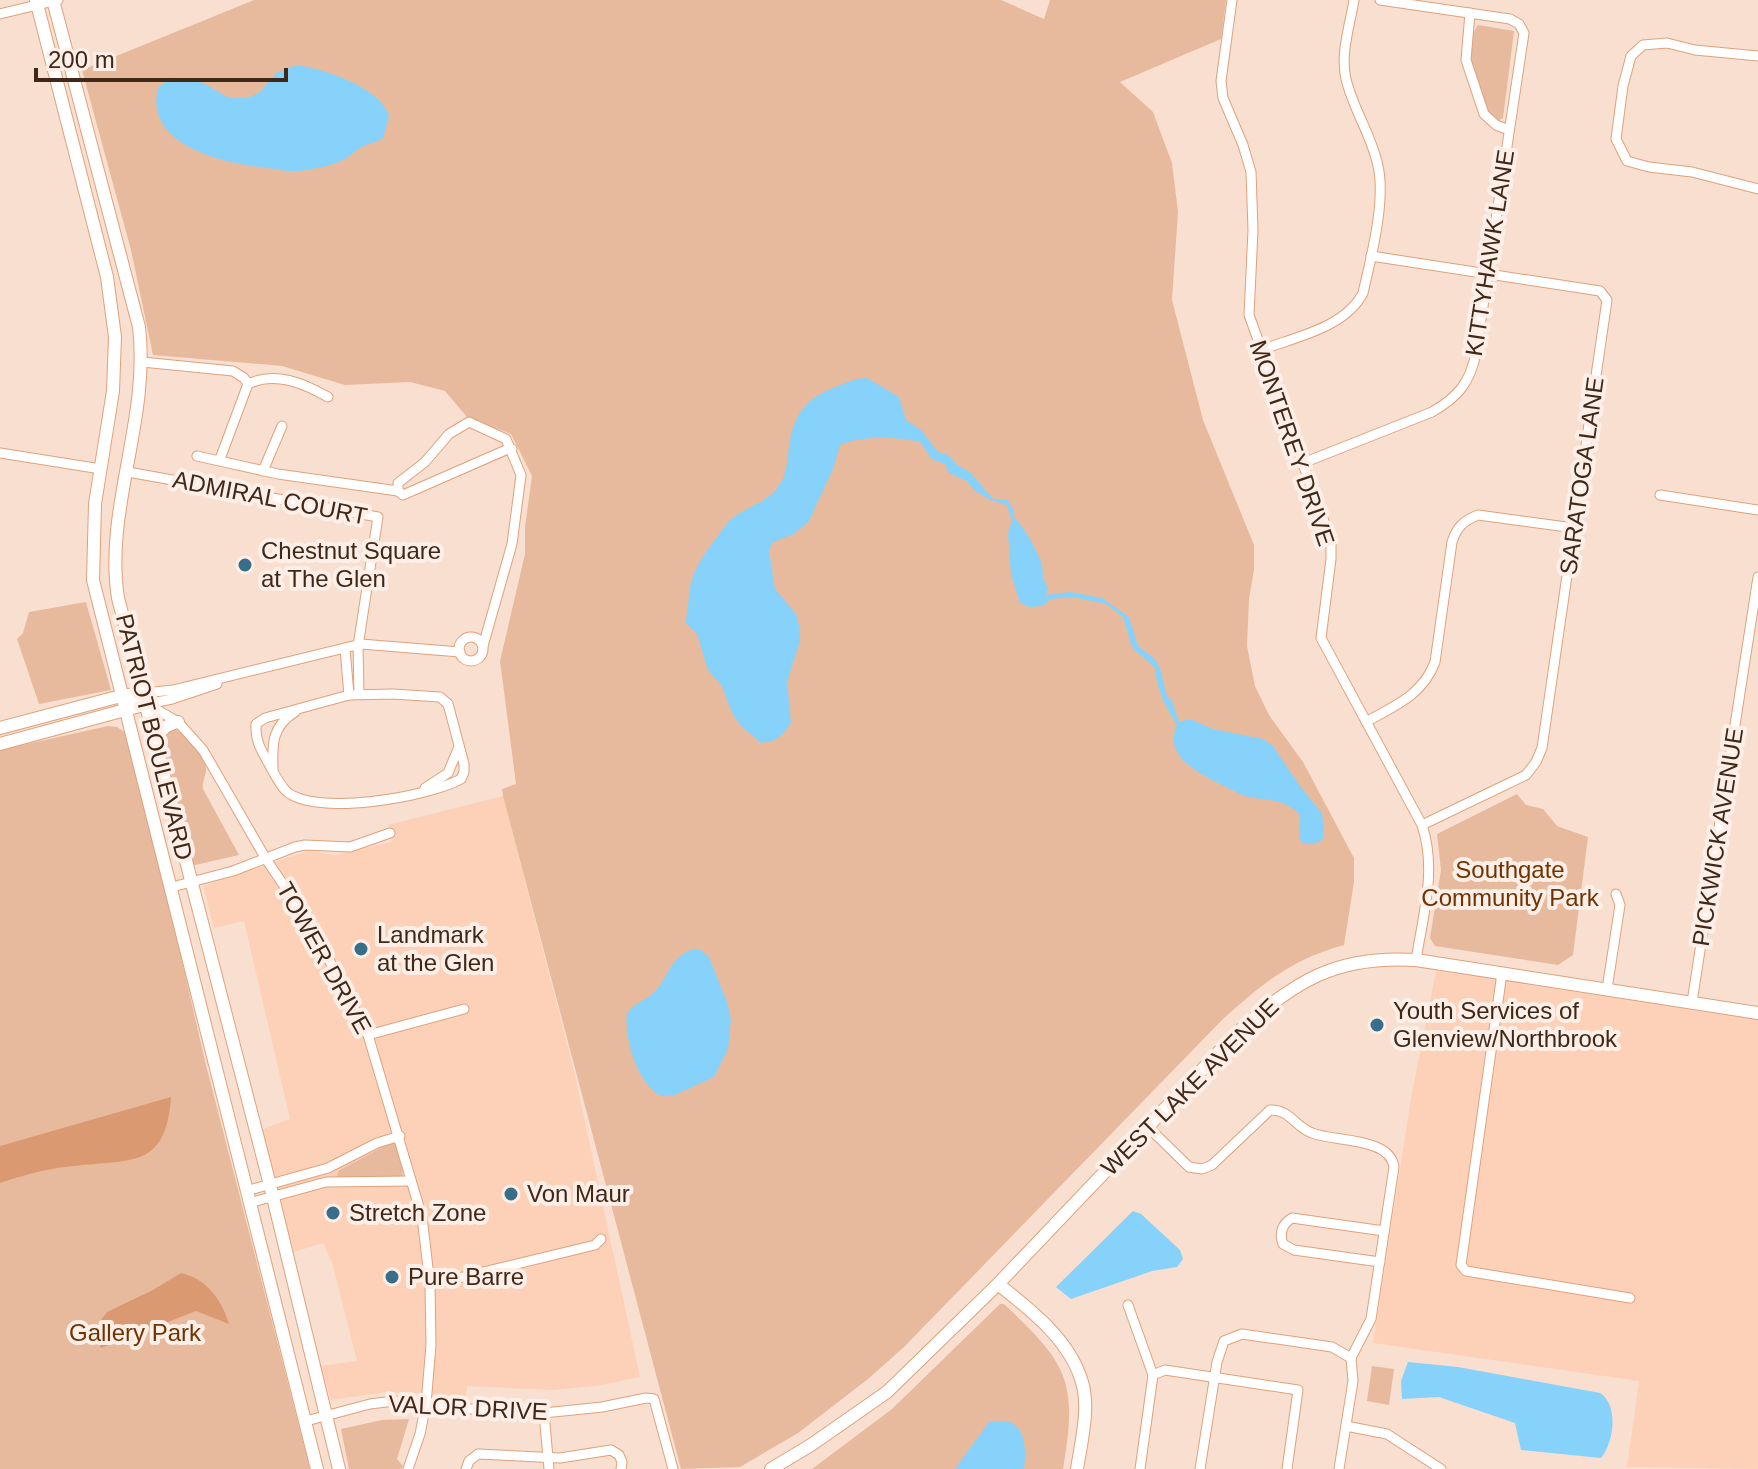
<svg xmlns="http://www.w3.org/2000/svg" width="1758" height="1469" viewBox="0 0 1758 1469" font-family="Arial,sans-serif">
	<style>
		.built { fill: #fcd1b7 }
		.green { fill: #e7ba9e }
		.forest { fill: #da9971 }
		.water { fill: #86d2fa }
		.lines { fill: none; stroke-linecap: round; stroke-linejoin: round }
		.street-casing { stroke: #dfa17b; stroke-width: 11 }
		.secondary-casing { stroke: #dfa17b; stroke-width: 14 }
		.street { stroke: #fff; stroke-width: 9 }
		.secondary { stroke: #fff; stroke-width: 12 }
		.poi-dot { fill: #386e8a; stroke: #fdefe7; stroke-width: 3 }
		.labels { text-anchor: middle; stroke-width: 8; stroke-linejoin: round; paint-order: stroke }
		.street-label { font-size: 24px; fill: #402818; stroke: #fdefe7 }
		.poi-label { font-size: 24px; fill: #402818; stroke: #fdefe7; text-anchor: start }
		.park-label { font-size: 24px; fill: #6f3402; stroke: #fdefe7 }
	</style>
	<rect width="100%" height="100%" fill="#f9dfcf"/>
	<!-- built -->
	<g class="built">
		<polygon points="503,796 574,1071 640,1377 596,1386 553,1390 467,1386 466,1397 386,1392 331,1400 320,1366 357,1361 332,1262 323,1243 294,1252 258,1131 290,1119 244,921 214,928 203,886 308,851 334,855 392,842 388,825"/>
		<polygon points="1436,971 1758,1019 1758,1469 1627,1467 1639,1381 1373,1343 1411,1098"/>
	</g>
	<!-- green -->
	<g class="green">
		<path d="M254,0H1001L1044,19L1050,0H1226L1221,39L1120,82L1153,112L1172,163L1178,212L1172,300L1203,420L1254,545V570L1249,599L1247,646L1255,686L1269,715L1303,762L1354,858V882L1344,945C1290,960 1262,984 1222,1020L904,1347L868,1379L798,1433L740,1467L681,1469L503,796L502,789L516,784L500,661L525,554V527L532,476L511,434L467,417L445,391L410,382L345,385L282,366L153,355L131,250L82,70Z"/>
		<path d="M1478,25L1514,31L1503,118L1496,122C1477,106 1461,45 1478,25Z"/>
		<polygon points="86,602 111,690 39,704 17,639 23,633 29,612"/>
		<path d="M167,725C180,729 206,754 206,769C206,776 202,781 203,789L239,855L195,865L189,863L162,741Z"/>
		<polygon points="108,726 117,727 126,733 167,896 205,1061 310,1469 0,1469 0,750"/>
		<polygon points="1517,794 1526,805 1543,809 1557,826 1588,837 1573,955 1558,965 1435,946 1430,938 1441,870 1437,834"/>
		<polygon points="390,1143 397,1145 403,1167 402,1177 337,1178 338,1171"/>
		<path d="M1000,1304H1004C1068,1364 1078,1381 1063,1469H812L892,1409Z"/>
		<polygon points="1372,1366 1394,1369 1389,1405 1367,1401"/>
		<polygon points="409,1419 397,1459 403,1466 401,1469 349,1469 341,1429 382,1420"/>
	</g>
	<!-- forest -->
	<g class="forest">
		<path d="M171,1097C166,1169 132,1159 74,1166C48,1168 24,1175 0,1183V1146Z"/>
		<path d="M181,1273C206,1278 222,1300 229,1324L196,1311L101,1348L96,1335L101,1320L107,1312L153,1290Z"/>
	</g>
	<!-- water -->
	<g class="water">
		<path d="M297,65C324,69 380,87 389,116L383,138C376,143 368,143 360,148C355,151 350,156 345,159C332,166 312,170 297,171C285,172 272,168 260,167C218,162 144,143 158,88L171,77L198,80L229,98H248L260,92L276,73Z"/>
		<path d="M867,378L899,397L906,420L921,430L938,452L948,455L957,465L970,472L993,499H1007L1013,509L1014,517C1026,530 1034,545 1041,562C1044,571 1041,579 1048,587L1046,595L1071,592L1102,598L1129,617L1138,646L1154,658L1160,668L1167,696L1172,701L1179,722L1190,719L1213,729L1263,739L1273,746L1302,789L1322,813L1324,833L1322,841L1313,844H1303L1299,837L1300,815C1280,793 1258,804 1236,792C1212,779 1160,761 1177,725C1166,708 1156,688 1155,668L1132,647L1123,617L1106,604L1073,597L1050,599L1043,606L1030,607L1020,603L1011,574L1008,533L1012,521L1007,505L990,500L973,489L967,481L949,473L945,464L932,459L920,442C897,437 863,435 840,445L833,469L809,521L794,534L773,542L769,550L775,589L796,614L800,629V641L787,682L791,723L783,734L773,741L761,743L741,726L732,713L722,686L708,670L697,634L685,622C689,611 688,595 691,583C696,562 714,542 725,526C738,508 764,506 778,487C787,475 787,462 789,447C794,412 806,398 838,386C849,382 855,378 867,378Z"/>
		<path d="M692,949L701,950L709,957L727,1002L731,1019L728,1049L714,1077L675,1095L661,1096C638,1084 624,1040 627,1014C633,1003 643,1002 652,994C669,980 666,961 692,949Z"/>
		<polygon points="1133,1211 1141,1214 1180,1250 1183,1259 1177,1267 1152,1271 1071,1299 1056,1287"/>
		<path d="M1408,1362L1458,1367L1600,1393C1619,1405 1614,1442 1601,1458L1521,1450L1515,1423L1439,1397L1402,1399L1401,1381Z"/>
		<path d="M989,1422C994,1422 1003,1421 1009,1422C1027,1428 1026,1454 1024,1469H955Z"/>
	</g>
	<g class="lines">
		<!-- street casing -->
		<g class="street-casing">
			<g id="street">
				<path d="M1232,0L1221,81L1223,98L1243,145L1251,172L1253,230L1249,315L1331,541V559L1321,638L1422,825C1437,870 1423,915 1416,960"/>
				<polyline points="1470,13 1466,60 1484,114 1496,125 1509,130"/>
				<polyline points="0,14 58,0"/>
				<polyline points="1758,56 1695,50 1667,43 1643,45 1631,56 1623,86 1616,139 1627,161 1649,167 1692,172 1758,189"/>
				<polyline points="1371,256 1600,291 1607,300 1542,748 1536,762 1526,775 1422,825"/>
				<path d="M1261,350C1295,337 1345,328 1363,293C1371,258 1386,201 1378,166C1372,136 1353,109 1346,79C1340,54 1350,25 1354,0"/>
				<polyline points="142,362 233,371 244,378 248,384"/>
				<polyline points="0,453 101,469"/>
				<polyline points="197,456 278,474 398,491"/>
				<path d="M220,459L248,384C275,371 303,383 328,397"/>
				<path d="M1303,463L1432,412C1458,397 1470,383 1476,353L1524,33L1519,24L1510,19L1380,0"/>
				<polyline points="263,471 282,426"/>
				<polyline points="128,472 378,517 358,646 359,694"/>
				<polyline points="1660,495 1758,510"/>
				<circle cx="471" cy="649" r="12"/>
				<polyline points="483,646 512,544 521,475 506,439 469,422 449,434 425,462 398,483 398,491 403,495 508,449 512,449"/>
				<polyline points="345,649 349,695"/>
				<polyline points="144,693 173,690 361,644 460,652"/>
				<path d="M393,694L440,697L448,704L464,764V772L461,779C428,797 315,817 286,791C279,784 274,773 269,764C261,750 255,741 256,724L265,718L349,695Z"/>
				<polyline points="124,697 147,704 178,722 203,750 266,859 313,929 368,1035 422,1217 430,1285 431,1345 426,1404 420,1434 408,1469"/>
				<polyline points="147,704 172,699 217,684"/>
				<path d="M1366,722C1394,706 1423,695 1435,662L1452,542C1457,527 1463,521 1478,515L1574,528"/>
				<path d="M273,769C272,744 272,726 295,712"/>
				<polyline points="425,788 448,773 458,749"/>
				<polyline points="172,887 233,871 295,847 305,845 350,847 390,833"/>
				<polyline points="1502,973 1461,1265 1466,1271 1630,1298"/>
				<polyline points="1607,989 1620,905 1616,894"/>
				<polyline points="1692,1002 1758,577"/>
				<polyline points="368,1035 464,1009"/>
				<path d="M1147,1126L1189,1167L1202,1169L1212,1165L1270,1110C1290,1109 1295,1127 1312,1133C1335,1142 1390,1137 1394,1167L1371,1319L1351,1358"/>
				<polyline points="246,1191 328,1168 377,1143 400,1136"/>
				<polyline points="249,1203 326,1182 411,1181"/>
				<path d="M1380,1262L1294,1250L1283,1244C1279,1233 1282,1224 1292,1218L1384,1231"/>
				<polyline points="430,1285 595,1245 601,1239"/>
				<polyline points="1128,1305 1153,1375 1140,1469"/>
				<polyline points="1153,1375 1165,1370 1298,1390 1287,1469"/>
				<polyline points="544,1413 549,1469"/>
				<polyline points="306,1421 370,1404 394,1401 499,1412 544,1413 602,1407 646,1398 654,1399 673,1469"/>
				<polyline points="1346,1426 1387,1434 1441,1469"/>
				<polyline points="466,1469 469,1461 478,1454 560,1458 611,1450 619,1455 622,1462 621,1469"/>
				<polyline points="1200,1469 1217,1362 1224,1341 1242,1334 1332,1347 1351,1358"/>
				<polyline points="1339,1469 1353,1381 1351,1358"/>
			</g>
		</g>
		<!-- secondary casing -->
		<g class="secondary-casing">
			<g id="secondary">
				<polyline points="36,0 107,277 115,337 113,391 95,504 93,580 317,1469"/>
				<path d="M53,0L139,327C150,420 104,510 118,598L270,1185L339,1469"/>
				<polyline points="0,728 121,696 144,693"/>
				<path d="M156,742C160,729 166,725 178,722"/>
				<polyline points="0,744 147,704"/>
				<path d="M998,1284C1031,1310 1070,1340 1082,1382C1090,1408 1081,1443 1077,1469"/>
				<path d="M771,1469L811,1445L887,1392L998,1284L1237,1033C1296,981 1335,955 1416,960L1758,1013"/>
			</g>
		</g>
		<!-- street -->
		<use href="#street" class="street"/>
		<!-- secondary -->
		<use href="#secondary" class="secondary"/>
	</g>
	<!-- markers -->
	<g class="poi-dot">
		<circle cx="245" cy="565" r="8"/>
		<circle cx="361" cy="949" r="8"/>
		<circle cx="1377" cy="1025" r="8"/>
		<circle cx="511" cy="1194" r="8"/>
		<circle cx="333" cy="1213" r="8"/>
		<circle cx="392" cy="1277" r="8"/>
	</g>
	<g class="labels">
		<!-- street labels -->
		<g class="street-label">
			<text transform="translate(1490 253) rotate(-81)" y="8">KITTYHAWK LANE</text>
			<text transform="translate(1292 443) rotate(71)" y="8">MONTEREY DRIVE</text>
			<text transform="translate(1582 476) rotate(-82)" y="8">SARATOGA LANE</text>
			<text transform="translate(270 498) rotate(11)" y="8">ADMIRAL COURT</text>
			<text transform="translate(154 737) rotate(76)" y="8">PATRIOT BOULEVARD</text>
			<text transform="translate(1718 837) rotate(-81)" y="8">PICKWICK AVENUE</text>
			<text transform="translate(324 958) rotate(61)" y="8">TOWER DRIVE</text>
			<text transform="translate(1190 1087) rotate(-45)" y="8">WEST LAKE AVENUE</text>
			<text transform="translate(468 1408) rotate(3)" y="8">VALOR DRIVE</text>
		</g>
		<!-- poi labels -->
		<g class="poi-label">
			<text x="261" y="559">Chestnut Square<tspan x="261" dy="28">at The Glen</tspan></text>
			<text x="377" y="943">Landmark<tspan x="377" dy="28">at the Glen</tspan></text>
			<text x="1393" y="1019">Youth Services of<tspan x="1393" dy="28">Glenview/Northbrook</tspan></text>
			<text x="527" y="1202">Von Maur</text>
			<text x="349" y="1221">Stretch Zone</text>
			<text x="408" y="1285">Pure Barre</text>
		</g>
		<!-- park labels -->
		<g class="park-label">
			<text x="1510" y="878">Southgate<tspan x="1510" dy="28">Community Park</tspan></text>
			<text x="135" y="1341">Gallery Park</text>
		</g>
	</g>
	<!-- scale -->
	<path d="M36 68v12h250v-12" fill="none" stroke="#402818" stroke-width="4"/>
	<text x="48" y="68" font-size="24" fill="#402818" stroke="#fdefe7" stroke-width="6" paint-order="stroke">200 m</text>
</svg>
